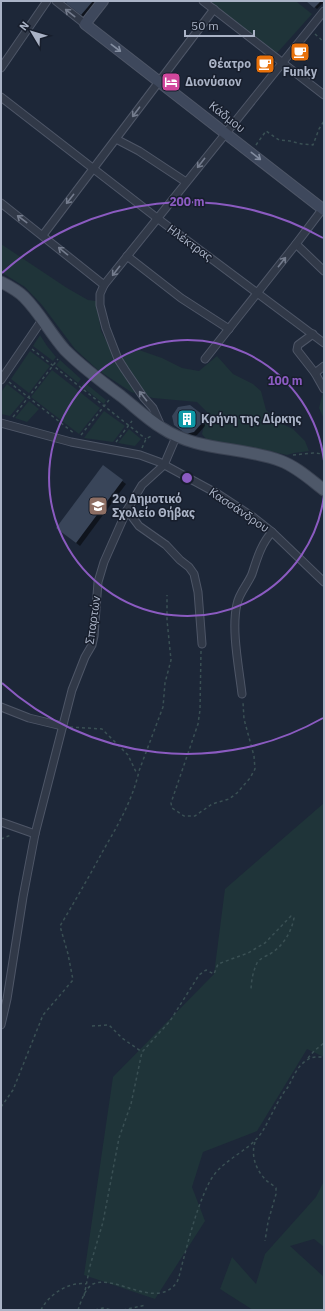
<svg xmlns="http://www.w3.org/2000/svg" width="325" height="1311" viewBox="0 0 325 1311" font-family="'IBM Plex Sans',sans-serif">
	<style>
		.green { fill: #1f3439 }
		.shadow { fill: #0007 }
		.building { fill: #394559 }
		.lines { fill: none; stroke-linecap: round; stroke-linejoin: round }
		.street-casing { stroke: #4e5667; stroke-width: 9 }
		.secondary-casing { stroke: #4e5667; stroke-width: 12 }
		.primary-casing { stroke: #3a4252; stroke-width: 13 }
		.path { stroke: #3a5054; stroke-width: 1.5; stroke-dasharray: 3 3; stroke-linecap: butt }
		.street { stroke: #313948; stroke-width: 7 }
		.secondary { stroke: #3e485c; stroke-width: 10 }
		.primary { stroke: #4e5869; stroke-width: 11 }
		.oneway { stroke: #747c8d }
		.oneway2 { stroke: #848ea1 }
		.ring { fill: none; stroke: #8b5bc1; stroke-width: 2 }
		.labels { text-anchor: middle; stroke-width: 3; stroke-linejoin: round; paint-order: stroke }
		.poi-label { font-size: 12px; font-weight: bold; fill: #aab3c6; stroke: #171e2c; text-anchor: start }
		.street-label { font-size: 12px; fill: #aab3c6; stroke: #171e2c }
		.centre { fill: #8b5bc1; stroke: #171e2c; stroke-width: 2 }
		.ring-label { font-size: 12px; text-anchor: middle; font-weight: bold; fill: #8b5bc1; stroke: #171e2c; stroke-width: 3; stroke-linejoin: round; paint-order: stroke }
	</style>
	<rect width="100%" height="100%" fill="#1d2738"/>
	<!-- green -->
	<g class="green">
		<polygon points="208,1 293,1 297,2 312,14 277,53"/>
		<polygon points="1,244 67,288 88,300 96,301 101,331 109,346 113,360 139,350 162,358 182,368 199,371 217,356 233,374 253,384 261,391 266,410 280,423 293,429 305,441 309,451 294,453 287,455 265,450 216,442 206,439 202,434 207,412 197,402 153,398 131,392 98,370 75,349 42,305 25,287 1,272"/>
		<polygon points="40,335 47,346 56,357 53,361 33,346"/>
		<polygon points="30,351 50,366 29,393 11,379"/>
		<polygon points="60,360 81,379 78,383 56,365"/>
		<polygon points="52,370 100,408 79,434 31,397"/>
		<polygon points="84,382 106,400 104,404 81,386"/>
		<polygon points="7,384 25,398 10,416 1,414 1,392"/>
		<polygon points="324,388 324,419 319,408"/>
		<polygon points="29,401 39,409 27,422 15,418"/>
		<polygon points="104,411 125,426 113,442 84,438"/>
		<polygon points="129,429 141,439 135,446 118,443"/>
		<polygon points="324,803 324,1057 307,1049 257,1131 203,1152 192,1187 205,1221 155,1299 84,1275 113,1077 214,974 225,889"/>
		<polygon points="324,1181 324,1247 314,1239 290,1246 324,1277 324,1310 253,1310 220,1289 232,1257 256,1284 265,1254 316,1197"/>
	</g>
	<!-- shadow -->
	<g class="shadow">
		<polygon points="69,1 99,1 85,18 71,6"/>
		<polygon points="308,1 324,1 324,2 317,9"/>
		<polygon points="202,415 205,419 205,426 197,435 190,437 178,428"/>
		<polygon points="103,466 126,484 80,546 57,528"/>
	</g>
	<!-- building -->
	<g class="building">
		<polygon points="68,1 93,1 81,15 66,3"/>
		<polygon points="306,1 321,1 314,8"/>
		<polygon points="190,405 203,415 202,423 194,432 186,434 174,425 172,416 178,407"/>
		<polygon points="103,465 123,480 76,543 56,528"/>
	</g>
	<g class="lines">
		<!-- street casing -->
		<g class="street-casing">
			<g id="street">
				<polyline points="56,1 85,24"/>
				<polyline points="203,1 324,95"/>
				<polyline points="1,68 47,1"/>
				<polyline points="1,97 157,218 324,343"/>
				<polyline points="116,139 139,151 186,182"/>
				<polyline points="1,203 104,285"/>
				<polyline points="43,235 214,9"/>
				<polyline points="296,244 324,271"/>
				<polyline points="127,256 181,298 229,329"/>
				<polyline points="313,334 298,345 297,350 315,373 324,389"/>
				<polyline points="205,359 296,244 324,207"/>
				<polyline points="315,373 324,366"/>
				<polyline points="1,380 42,320"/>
				<polyline points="1,423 71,442 140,455 159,462 218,494 253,517 272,532 324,582"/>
				<polyline points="161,426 153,408 144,398 125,370 118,359 106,328 100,305 100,294 104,285 324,11"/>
				<polyline points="127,510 139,526 166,545 180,560 189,567 194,574 198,592 202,644"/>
				<path d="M242,694C239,668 231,629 237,604C239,593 248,584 252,574C257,559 261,544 272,532"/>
				<polyline points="1,707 29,718 62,726"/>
				<polyline points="1,822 35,834 23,897 7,999 1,1025"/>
				<polyline points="35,834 72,690 85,657 92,645 94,636 98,582 104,562 127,510 142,485 164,465 176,437"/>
			</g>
		</g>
		<!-- secondary casing -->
		<g class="secondary-casing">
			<polyline id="secondary" points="103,1 85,24 324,210"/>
		</g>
		<!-- primary casing -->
		<g class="primary-casing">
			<path id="primary" d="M1,282C9,286 18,291 24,297C40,313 50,333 65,350C82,367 102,382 121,396C135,407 147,419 162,428C198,452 242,446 281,461C297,467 311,480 324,490"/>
		</g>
		<!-- path -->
		<g class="path">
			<polyline points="315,34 324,42"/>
			<polyline points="256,145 266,131 279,140 290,141 302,144 313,145 319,129 324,121"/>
			<polyline points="32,349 146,439"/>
			<polyline points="9,382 75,434"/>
			<polyline points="13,417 58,359"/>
			<polyline points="81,435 109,400"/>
			<polyline points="116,442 132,421"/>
			<polyline points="142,448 146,439 153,435"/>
			<polyline points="293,455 313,453 324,454"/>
			<polyline points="201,651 200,710 198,724 171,803 172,808 184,816 195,816 212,804 229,799 237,793 250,778 255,769 254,756 244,719 243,702"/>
			<polyline points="70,727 102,729 128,755 137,774"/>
			<polyline points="1,839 11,835"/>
			<polyline points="92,1026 109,1025 122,1038 142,1052"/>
			<polyline points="308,1058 314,1051 324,1043"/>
			<path d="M1,1107L13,1090L43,1015L73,980L68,954L60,926C75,901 90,875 104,849C118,825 133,799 139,771L163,707L165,683L171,660L167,620V595"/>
			<path d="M255,1142C251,1154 255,1168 264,1178C267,1182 272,1184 276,1188V1194L268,1222L265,1241"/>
			<path d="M84,1296L90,1266L103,1222L119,1138L131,1104L142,1052L170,1021L199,975L206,970L214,974L218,964L248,953L265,943L291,916L294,918C291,933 283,946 270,954C266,956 259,959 257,963C253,971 251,982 251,991"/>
			<path d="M41,1310C48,1295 69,1281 86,1284"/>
			<path d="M78,1310C81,1302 85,1288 93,1284C116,1274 157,1311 177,1282C180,1275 181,1268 183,1261C190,1235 197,1206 210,1181C222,1159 249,1152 262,1132C269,1121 274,1108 281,1097C283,1093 286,1090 288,1087C293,1078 297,1066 307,1060C312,1056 318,1057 324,1057"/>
			<polyline points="95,1310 103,1308 112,1310"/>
			<polyline points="123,1310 146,1305"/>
		</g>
		<!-- street -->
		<use href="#street" class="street"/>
		<!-- secondary -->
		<use href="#secondary" class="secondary"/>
		<!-- primary -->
		<use href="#primary" class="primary"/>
	</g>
	<!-- one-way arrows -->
	<defs><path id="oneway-shaft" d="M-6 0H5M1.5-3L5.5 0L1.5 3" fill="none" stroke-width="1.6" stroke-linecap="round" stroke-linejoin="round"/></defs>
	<g class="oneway">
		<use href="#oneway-shaft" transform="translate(70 13) rotate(-142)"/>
		<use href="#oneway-shaft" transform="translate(136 112) rotate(127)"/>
		<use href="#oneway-shaft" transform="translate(201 163) rotate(128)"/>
		<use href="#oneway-shaft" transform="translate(70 199) rotate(128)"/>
		<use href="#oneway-shaft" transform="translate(22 219) rotate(-143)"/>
		<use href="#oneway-shaft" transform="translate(63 251) rotate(-141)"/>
		<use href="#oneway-shaft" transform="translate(282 262) rotate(-52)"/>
		<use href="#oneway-shaft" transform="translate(116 271) rotate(128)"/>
		<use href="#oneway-shaft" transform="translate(143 396) rotate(-128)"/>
	</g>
	<g class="oneway2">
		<use href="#oneway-shaft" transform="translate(116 48) rotate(37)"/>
		<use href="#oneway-shaft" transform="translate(256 156) rotate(38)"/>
	</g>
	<!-- distance rings -->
	<g class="ring">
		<path d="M324 495A138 138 0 1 1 324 461"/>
		<path d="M323 718A276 276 0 0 1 2 683M2 273A276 276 0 0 1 323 238"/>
	</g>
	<!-- icons -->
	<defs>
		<g id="cafe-square" transform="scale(1)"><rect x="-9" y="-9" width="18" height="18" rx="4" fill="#e8710a" stroke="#171e2c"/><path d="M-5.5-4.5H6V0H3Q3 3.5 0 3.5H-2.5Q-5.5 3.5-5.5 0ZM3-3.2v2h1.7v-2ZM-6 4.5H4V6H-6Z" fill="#fff"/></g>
		<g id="hotel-square" transform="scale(1)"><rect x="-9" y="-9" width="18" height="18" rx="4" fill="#d1479c" stroke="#171e2c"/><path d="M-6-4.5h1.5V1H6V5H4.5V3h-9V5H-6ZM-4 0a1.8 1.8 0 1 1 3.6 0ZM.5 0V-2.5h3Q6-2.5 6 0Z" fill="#fff"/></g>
		<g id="building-square" transform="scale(1)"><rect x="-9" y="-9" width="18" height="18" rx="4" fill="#0f9aa8" stroke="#171e2c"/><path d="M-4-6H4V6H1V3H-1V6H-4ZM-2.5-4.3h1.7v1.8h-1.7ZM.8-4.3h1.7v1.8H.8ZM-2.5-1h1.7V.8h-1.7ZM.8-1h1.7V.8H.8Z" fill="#fff"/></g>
		<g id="school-square" transform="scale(1)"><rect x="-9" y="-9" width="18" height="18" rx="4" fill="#8d6e63" stroke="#171e2c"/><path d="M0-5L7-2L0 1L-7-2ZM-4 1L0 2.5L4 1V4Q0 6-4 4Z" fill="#fff"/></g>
	</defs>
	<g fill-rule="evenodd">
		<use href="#cafe-square" x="300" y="52"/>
		<use href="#cafe-square" x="265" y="64"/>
		<use href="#hotel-square" x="171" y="82"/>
		<use href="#building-square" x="187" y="419"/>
		<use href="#school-square" x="98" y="506"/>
	</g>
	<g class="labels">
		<!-- poi labels -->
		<g class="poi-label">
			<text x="251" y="68" text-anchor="end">Θέατρο</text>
			<text x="300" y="76" text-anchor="middle">Funky</text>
			<text x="185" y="86">Διονύσιον</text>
			<text x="201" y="423">Κρήνη της Δίρκης</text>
			<text x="112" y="503">2ο Δημοτικό<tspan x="112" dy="14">Σχολείο Θήβας</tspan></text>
		</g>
		<!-- street labels -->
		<g class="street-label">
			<text transform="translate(227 117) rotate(38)" y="4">Κάδμου</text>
			<text transform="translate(190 243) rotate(36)" y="4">Ηλέκτρας</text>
			<text transform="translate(239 510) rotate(34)" y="4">Κασσάνδρου</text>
			<text transform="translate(93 620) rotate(-82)" y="4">Σπαρτών</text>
		</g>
	</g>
	<circle cx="187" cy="478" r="6" class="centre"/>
	<g class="ring-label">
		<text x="187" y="206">200 m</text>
		<text x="285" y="385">100 m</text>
	</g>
	<!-- border -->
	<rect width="325" height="1311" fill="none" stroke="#aab3c6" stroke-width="4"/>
	<!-- north arrow -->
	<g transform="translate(32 32) rotate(308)" stroke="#171e2c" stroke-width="3" paint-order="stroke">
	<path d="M0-3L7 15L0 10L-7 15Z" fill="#aab3c6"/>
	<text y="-6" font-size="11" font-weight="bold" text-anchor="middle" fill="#aab3c6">N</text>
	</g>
	<!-- scale -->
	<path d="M185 30v6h69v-6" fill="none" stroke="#aab3c6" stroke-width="2"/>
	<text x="191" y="30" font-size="12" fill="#aab3c6" stroke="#171e2c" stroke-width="3" paint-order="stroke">50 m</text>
</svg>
